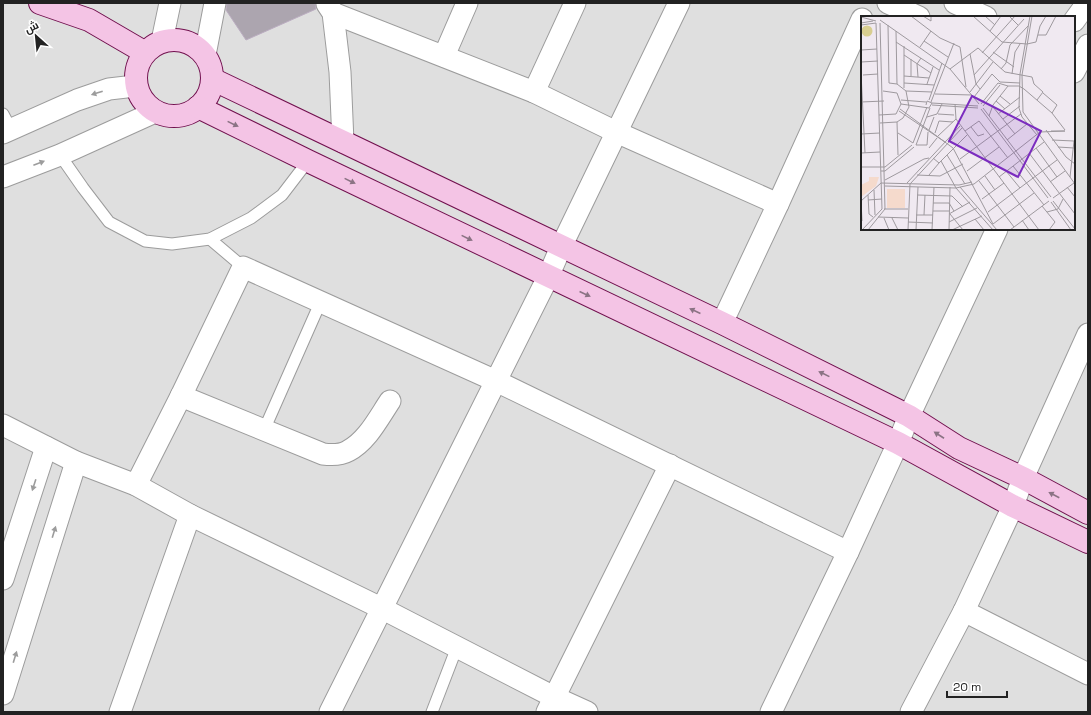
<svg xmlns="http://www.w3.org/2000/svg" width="1091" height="715" viewBox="0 0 1091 715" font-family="'Space Grotesk',Cairo,sans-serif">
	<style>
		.residential { fill: #dfdfdf; fill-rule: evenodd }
		.building { fill: #aca5af; stroke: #bbadc1 }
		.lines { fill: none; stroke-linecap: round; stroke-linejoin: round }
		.lane-casing { stroke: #9c9c9c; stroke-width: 13 }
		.street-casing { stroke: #9c9c9c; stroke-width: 23 }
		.secondary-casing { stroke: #71104e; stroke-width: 24 }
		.lane { stroke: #fff; stroke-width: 11 }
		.street { stroke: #fff; stroke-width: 21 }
		.secondary { stroke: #f4c4e5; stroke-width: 22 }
		.oneway { fill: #9c9c9c }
		.oneway2 { fill: #8b7384 }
		.inset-road { fill: none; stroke: #9e999e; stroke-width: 1 }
		.view { fill: #7b2cbf; fill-opacity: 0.15; stroke: #7b2cbf; stroke-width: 2 }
		.inset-edge { fill: none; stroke: #222; stroke-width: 2 }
	</style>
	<rect width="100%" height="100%" fill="#f0e9f1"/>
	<!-- residential -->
	<path class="residential" d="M3,3H1088V712H3ZM862,17H1074V229H862Z"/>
	<!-- building -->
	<polygon class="building" points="227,3 315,3 316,9 246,40 226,10"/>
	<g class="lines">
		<!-- lane casing -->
		<g class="lane-casing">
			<g id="lane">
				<polyline points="3,114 11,129"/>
				<polyline points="60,155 83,188 109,222 145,241 172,244 210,239 251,218 282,195 308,161"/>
				<polyline points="210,239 243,267"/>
				<polyline points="264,430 321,301"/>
				<polyline points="432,712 457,647"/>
			</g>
		</g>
		<!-- street casing -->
		<g class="street-casing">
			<g id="street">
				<polyline points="888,3 919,17"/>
				<polyline points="955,3 986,17"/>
				<polyline points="327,4 333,13 340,72 343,142"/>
				<polyline points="333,13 534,92 616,132 778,204"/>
				<polyline points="1074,21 1087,3"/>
				<polyline points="162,41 170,3"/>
				<polyline points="205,55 215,3"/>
				<polyline points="444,56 467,3"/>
				<polyline points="1074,72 1088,45"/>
				<polyline points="534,92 575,3"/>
				<polyline points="3,133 77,100 109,89 135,86"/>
				<polyline points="3,177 60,155 155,112"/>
				<polyline points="722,323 778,204 862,19"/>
				<path d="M181,396L323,454C331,455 341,455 348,451C367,441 378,419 390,401"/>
				<polyline points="3,425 76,462 136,485 190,515 381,608 554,697 587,712"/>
				<polyline points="136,485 181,396 243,267 496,381 848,552"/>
				<polyline points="3,579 46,447"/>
				<polyline points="964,611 1088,674"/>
				<polyline points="3,694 76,462"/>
				<polyline points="120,712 190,515"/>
				<polyline points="330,712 548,277 561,247 679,3"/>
				<polyline points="547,712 670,465"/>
				<polyline points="771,712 848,552 898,443 909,416 997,229"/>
				<polyline points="911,712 964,611 1013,506 1023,478 1088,334"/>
			</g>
		</g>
		<!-- secondary casing -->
		<g class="secondary-casing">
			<g id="secondary">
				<polyline points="40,3 89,20 144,52"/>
				<circle cx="174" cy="78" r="38"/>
				<polyline points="212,79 722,323 909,416 959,448 1023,478 1088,513"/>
				<polyline points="198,107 308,161 898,443 1013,506 1088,542"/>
			</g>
		</g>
		<!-- lane -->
		<use href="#lane" class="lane"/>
		<!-- street -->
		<use href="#street" class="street"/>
		<!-- secondary -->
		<use href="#secondary" class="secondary"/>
	</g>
	<!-- one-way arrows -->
	<defs><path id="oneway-solid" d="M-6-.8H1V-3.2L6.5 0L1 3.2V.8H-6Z"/></defs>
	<g class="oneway">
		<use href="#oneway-solid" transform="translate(97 93) rotate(162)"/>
		<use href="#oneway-solid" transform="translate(39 163) rotate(-21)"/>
		<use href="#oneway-solid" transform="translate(34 485) rotate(108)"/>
		<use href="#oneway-solid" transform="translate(54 532) rotate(-73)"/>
		<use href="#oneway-solid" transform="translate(15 657) rotate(-73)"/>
	</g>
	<g class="oneway2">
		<use href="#oneway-solid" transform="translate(233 124) rotate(26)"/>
		<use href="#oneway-solid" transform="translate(350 181) rotate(26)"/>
		<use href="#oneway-solid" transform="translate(467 238) rotate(26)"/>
		<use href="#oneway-solid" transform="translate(585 294) rotate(25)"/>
		<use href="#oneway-solid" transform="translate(695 311) rotate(-155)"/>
		<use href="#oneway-solid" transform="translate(824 374) rotate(-154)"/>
		<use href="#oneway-solid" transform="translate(939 435) rotate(-147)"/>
		<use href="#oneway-solid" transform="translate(1054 495) rotate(-152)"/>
	</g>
	<!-- overview -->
	<g transform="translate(861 16)">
		<rect width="214" height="214" fill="#f0e9f1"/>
		<path d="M8,161H18L15,170L0,181V169L8,165ZM26,173H44V192H26Z" fill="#f5dacc"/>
		<path d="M0.5 15a5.5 5.5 0 1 1 11 0a5.5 5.5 0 1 1-11 0Z" fill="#d8ce90"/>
		<path class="inset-road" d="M50,0L79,22L99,31L105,71M62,0L70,5V0M112,0L141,26L166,28L175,26L179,10L185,0M124,0L134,9M148,0L157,9M169,0L159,58L158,92L161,101L176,119M171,0L161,59L162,96L214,168M0,1L15,5M19,4L89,53L118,88M0,7L12,5M0,9L15,7M27,9L28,67L36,68L45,75L71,76M35,15L36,68M129,15L140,0M177,19H185L195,0M63,25L87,41M35,26L78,54M43,30V72M59,31L70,15M0,34L16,33M132,36L153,51M121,37L154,0M109,38L115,68L119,73M43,39L70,57M0,46L17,45M89,53L117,32L144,56L171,61L173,68L182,76L176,84M140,53L145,47L149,29L167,10M0,57L4,137M151,58L154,36L159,28M2,59L17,58M113,59L163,3M43,60L68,62M50,60V43M57,61L56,48L60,42M43,67L73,69M66,68L72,51M147,70H158L163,73L191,97L204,114M109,76L132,46M182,77L196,89L191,97M74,78L111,79M139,80L149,88M113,81L131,58L139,66L159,67M40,84L65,86M68,84L81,47M135,85L144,93M0,86L23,85M70,86L93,27M71,87L117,90M40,88L68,92L71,87L66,85L65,89M94,88L95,103L178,214M120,88L137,67L147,70L132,89L128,100M71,89L117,92M122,90L139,69M132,91L154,118M122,92L190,181M39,93L92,132L132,208L173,177M120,93L187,182M38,95L84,126M77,98L93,99M137,98L159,81M18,99L35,98L40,88L36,77L22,75M66,101L76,98L81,88M142,103L159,90M36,106L37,139M19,107L36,106L42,102L48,91L45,75M110,111L117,120L123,118M68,114L73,101M185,114L205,141L214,148M104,115L118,105L147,142M190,115H204M37,117L52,127M74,117L78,105L92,106M0,118L19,117M77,120L95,103M146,124L166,108M191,124L213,125L209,161M52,127L66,91M55,129L69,92M55,129H66L67,116M197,131L213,132M68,132L76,122M175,132L196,161M0,137L19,136M168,137L214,198M86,139L104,168M72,142L78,147L106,119M99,143L160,98M80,145L95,172L132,214M152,150L183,189M0,151H24L51,129M20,155H24L53,131M106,155L138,131M145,155L159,172M56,159L79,160L102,148M68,159L78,147M124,160L134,174M138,161L183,126M24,164L63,143L68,142M118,165L153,211M189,166L204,155M20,167L98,169L111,166M46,167L99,110M24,170L95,172L113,168L179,116L204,115M99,171L136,214M206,171L214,181M13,174L14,199M7,179L8,198L12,201M56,179L91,180L102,191M192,182L213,167M121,183L143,167M7,184L21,183M192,185L214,213M190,186L210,214M72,187H88L93,195M181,190L194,206L188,214M23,193H47M72,195H88M127,196L196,144M186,196L197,193L202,183M88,198L109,186M89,198L102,214M55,199H72M63,199L64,179M17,201L47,202M23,202L28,214M31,202L37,214M114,203L123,214M161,204L168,214M1,205L0,185L20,167M47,206L72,207M88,206L116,192M1,214L21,193L15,7M7,214L24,193L19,7M47,214L49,168L101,112M55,214L57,171M71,214L73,171M88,214L89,171M91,214L121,200M149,214L188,185"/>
		<path class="view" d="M111,80L180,115L157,161L88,125Z"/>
		<rect width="214" height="214" class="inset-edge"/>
	</g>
	<!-- border -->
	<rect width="1091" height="715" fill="none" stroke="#222222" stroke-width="8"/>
	<!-- north arrow -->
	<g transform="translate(36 36) rotate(333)" stroke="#ffffff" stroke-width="3" paint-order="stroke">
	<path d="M0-3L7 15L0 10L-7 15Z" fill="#222222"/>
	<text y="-6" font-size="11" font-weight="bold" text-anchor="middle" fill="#222222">ش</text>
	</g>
	<!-- scale -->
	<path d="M947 691v6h60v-6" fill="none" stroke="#222222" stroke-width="2"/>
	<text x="953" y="691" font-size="12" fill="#222222" stroke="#ffffff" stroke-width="3" paint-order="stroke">20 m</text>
</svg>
